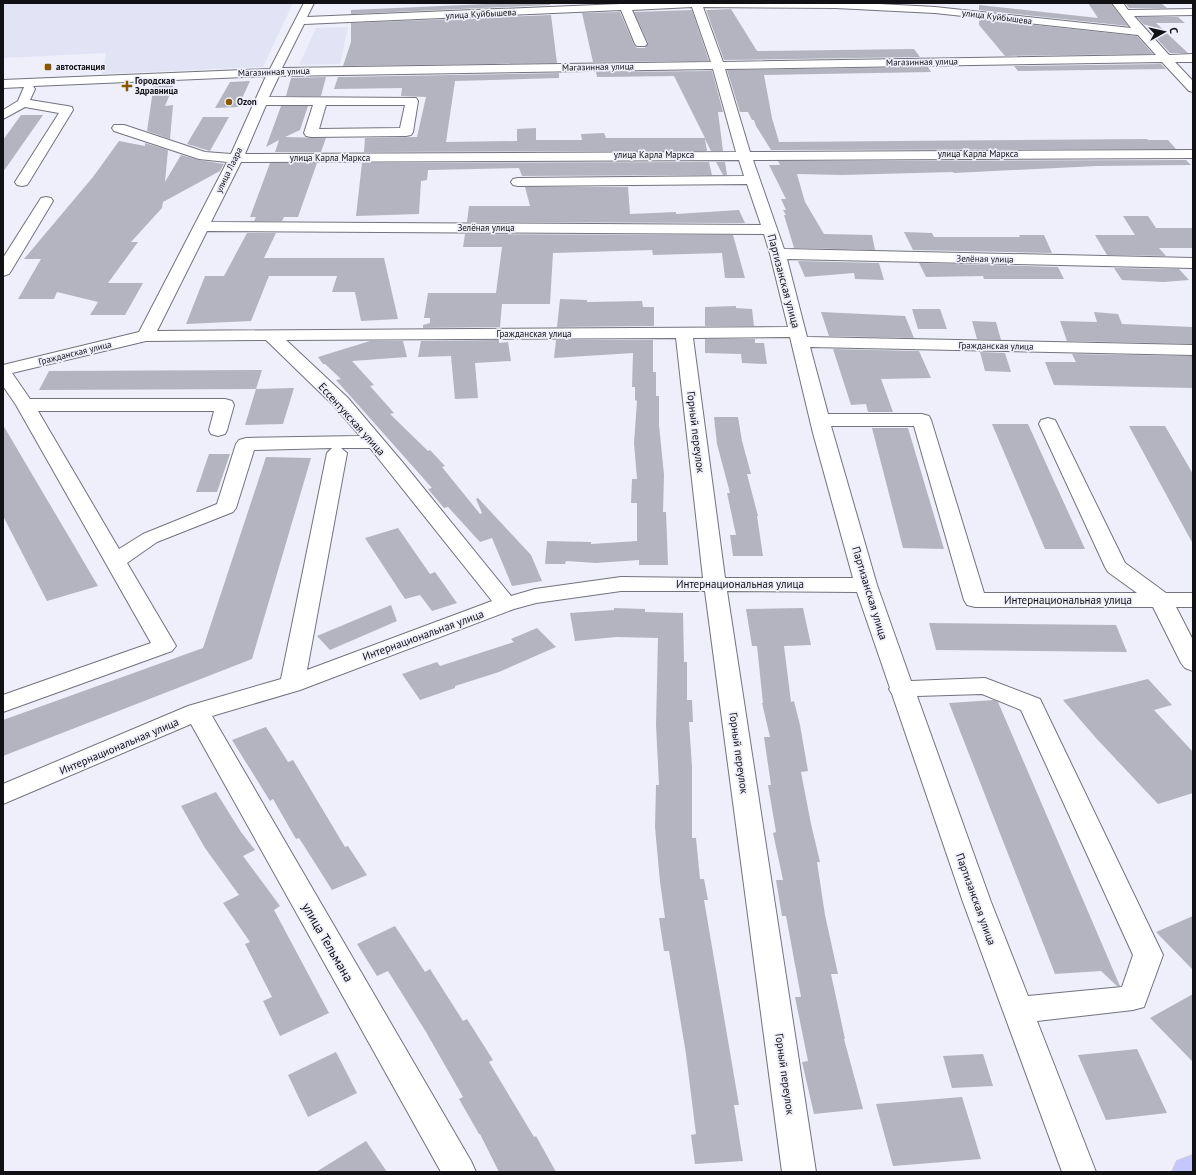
<svg xmlns="http://www.w3.org/2000/svg" width="1196" height="1175" viewBox="0 0 1196 1175" font-family="'PT Sans',sans-serif">
	<style>
		.built { fill: #e2e4f6 }
		.building { fill: #b3b4bf }
		.lines { fill: none; stroke-linecap: round; stroke-linejoin: round }
		.minor-casing { stroke: #72737d; stroke-width: 2 }
		.major-casing { stroke: #cfcfd0; stroke-width: 2 }
		.minor { fill: #fff; fill-rule: evenodd }
		.major { fill: #c5c6fd; fill-rule: evenodd }
		.poi-dot { fill: #895700; stroke: #eeeffa; stroke-width: 1.5 }
		.labels { text-anchor: middle; stroke-width: 3.5; stroke-linejoin: round; paint-order: stroke }
		.far-street-label { font-size: 9px; fill: #111115; stroke: #eeeffa }
		.far-poi-label { font-size: 9px; font-weight: bold; fill: #111115; stroke: #eeeffa; text-anchor: start }
		.street-label { font-size: 11px; fill: #111115; stroke: #eeeffa }
		.near-street-label { font-size: 13px; fill: #111115; stroke: #eeeffa }
	</style>
	<rect width="100%" height="100%" fill="#eeeffa"/>
	<!-- built -->
	<g class="built">
		<polygon points="3,3 293,3 263,67 102,74 106,53 3,58"/>
		<polygon points="348,27 340,64 299,65 316,28"/>
	</g>
	<!-- building -->
	<g class="building">
		<polygon points="509,3 550,3 550,5 351,14 351,10"/>
		<polygon points="1088,3 1111,3 1128,26 979,10 979,5 1098,18"/>
		<polygon points="1125,3 1161,3 1167,8 1129,8"/>
		<polygon points="731,9 757,51 914,49 920,57 724,60 706,10"/>
		<polygon points="692,10 709,61 593,62 582,13 620,12 634,45 637,48 645,48 648,43 634,12"/>
		<polygon points="551,15 557,63 343,66 351,42 351,23"/>
		<polygon points="1137,17 1178,17 1185,23 1156,23 1188,53 1170,53"/>
		<polygon points="979,19 1137,36 1153,54 1005,56 979,25"/>
		<polygon points="1161,64 1166,69 1018,71 1014,66"/>
		<polygon points="928,67 931,72 764,75 772,118 779,142 1147,139 1148,140 1168,140 1176,149 771,150 756,126 754,120 752,120 748,112 740,112 727,70"/>
		<polygon points="712,71 723,112 718,112 723,151 711,151 705,139 707,151 364,152 365,138 417,137 426,97 401,96 402,88 334,89 338,77 559,73 559,78 455,81 446,142 517,141 517,129 536,128 536,140 582,140 581,134 604,133 606,138 705,138 674,76 601,77 597,77 596,72"/>
		<polygon points="326,77 321,96 286,96 291,78"/>
		<polygon points="250,81 238,107 215,108 230,82"/>
		<polygon points="175,82 165,106 173,105 170,139 147,131 154,83"/>
		<polygon points="281,106 308,106 300,130 285,137 326,138 321,152 275,152 279,140 266,147"/>
		<polygon points="21,115 43,115 3,172 3,140"/>
		<polygon points="203,117 229,117 210,151 187,144"/>
		<polygon points="119,141 145,146 145,143 168,150 165,182 181,155 199,160 224,164 220,171 163,202 162,208 131,242 138,242 108,283 143,283 125,315 90,315 98,302 57,292 54,299 18,299 41,259 24,259 93,177"/>
		<polygon points="1186,160 1191,165 1097,166 954,173 953,172 842,175 797,174 805,202 824,234 872,235 875,250 794,248 784,215 786,215 783,210 786,210 781,199 786,199 769,165 780,165 778,161"/>
		<polygon points="709,162 712,175 522,176 519,168 428,170 427,180 421,181 419,214 356,216 362,163"/>
		<polygon points="716,162 725,162 727,175 723,175"/>
		<polygon points="270,163 317,163 298,217 284,217 282,221 254,221 256,217 250,217"/>
		<polygon points="525,187 628,187 630,214 676,212 676,214 739,210 745,223 467,222 469,206 530,206"/>
		<polygon points="1123,216 1148,216 1156,228 1193,228 1193,248 1159,248 1166,256 1107,255 1095,235 1135,235"/>
		<polygon points="904,232 932,233 934,237 1020,237 1019,235 1044,235 1052,253 913,250"/>
		<polygon points="247,233 276,233 264,258 384,258 398,319 361,321 355,292 332,292 337,276 269,276 251,321 186,324 205,276 224,276"/>
		<polygon points="465,234 733,235 745,278 725,278 722,253 653,255 652,250 553,253 550,304 502,304 500,327 423,328 423,325 430,323 430,318 424,318 428,293 496,293 502,247 463,247"/>
		<polygon points="798,261 879,263 884,280 855,279 854,273 805,277"/>
		<polygon points="919,263 1058,267 1064,279 984,279 983,276 926,277"/>
		<polygon points="1114,268 1179,269 1189,280 1164,282 1122,280"/>
		<polygon points="560,299 587,300 587,302 642,301 643,307 654,307 654,326 557,327"/>
		<polygon points="736,306 736,308 752,309 754,326 705,326 705,307"/>
		<polygon points="912,309 940,309 947,329 918,329"/>
		<polygon points="821,312 905,316 914,338 829,336"/>
		<polygon points="1094,312 1118,314 1122,324 1193,327 1193,344 1067,341 1060,321 1097,322"/>
		<polygon points="972,321 996,322 1001,340 977,339"/>
		<polygon points="705,339 755,339 755,343 764,343 767,364 742,363 741,354 705,353"/>
		<polygon points="499,340 499,343 508,342 511,361 475,363 478,398 455,399 451,356 418,357 421,341"/>
		<polygon points="556,340 653,340 653,372 656,372 656,396 659,396 659,425 664,475 663,512 666,512 668,565 639,565 639,560 596,563 566,561 565,564 545,564 547,541 591,542 591,544 637,541 637,503 631,503 632,479 637,479 634,443 637,401 635,400 635,387 632,387 633,353 554,358"/>
		<polygon points="370,341 403,341 407,357 352,361 374,385 370,386 394,413 390,414 428,451 430,450 445,466 442,467 480,514 482,513 476,499 478,498 531,555 542,581 512,586 492,538 480,542 448,507 444,508 428,489 432,488 336,380 341,379 325,364 323,364 318,357"/>
		<polygon points="833,349 919,351 931,378 881,379 893,412 868,412 866,404 851,405"/>
		<polygon points="980,352 1005,353 1011,372 985,371"/>
		<polygon points="1072,354 1193,356 1193,388 1054,385 1045,362 1076,362"/>
		<polygon points="262,370 256,389 39,390 49,371"/>
		<polygon points="294,388 283,424 245,425 256,389"/>
		<polygon points="714,417 738,417 742,441 751,474 747,474 758,516 757,516 763,556 733,556 730,535 736,535 727,493 730,493 717,444"/>
		<polygon points="992,424 1028,424 1085,549 1045,549"/>
		<polygon points="3,425 98,586 47,601 3,516"/>
		<polygon points="1129,426 1165,426 1193,474 1193,544"/>
		<polygon points="872,428 908,428 944,549 903,548"/>
		<polygon points="209,454 230,454 217,492 196,492"/>
		<polygon points="266,457 311,458 252,659 3,756 3,720 203,648"/>
		<polygon points="398,528 430,574 435,572 457,603 432,611 420,595 405,599 365,538"/>
		<polygon points="391,605 397,621 330,650 317,636"/>
		<polygon points="614,608 645,609 645,612 683,613 684,662 687,662 687,700 692,700 693,722 689,722 692,767 692,838 696,838 700,879 704,879 708,900 704,900 739,1105 734,1105 743,1161 695,1164 691,1135 696,1134 686,1054 669,951 664,951 659,918 665,918 660,882 655,827 656,785 659,785 656,725 658,638 616,637 575,641 570,613 614,610"/>
		<polygon points="803,608 811,645 784,646 791,702 794,701 800,725 808,771 801,772 811,824 820,862 817,862 825,915 838,974 831,974 845,1039 844,1039 863,1109 814,1114 802,1062 808,1061 795,997 801,997 786,916 782,916 776,880 783,880 773,833 776,832 768,785 771,785 764,737 770,737 762,703 763,703 757,646 752,646 746,609"/>
		<polygon points="929,623 1116,625 1127,652 936,650"/>
		<polygon points="537,628 556,647 499,672 455,686 455,688 420,700 402,674 437,662 440,666 514,642 511,639"/>
		<polygon points="1148,679 1172,705 1154,710 1193,752 1193,793 1158,804 1096,738 1063,700"/>
		<polygon points="994,700 998,702 1120,986 1117,986 1100,970 1101,971 1055,974 949,703"/>
		<polygon points="266,727 288,762 293,760 345,847 348,846 367,875 332,890 299,838 296,839 273,799 270,801 232,740"/>
		<polygon points="216,792 241,832 255,850 243,856 280,906 274,910 329,1013 280,1036 263,1001 272,997 245,944 250,942 223,903 239,895 205,848 181,806"/>
		<polygon points="1193,916 1193,970 1156,932"/>
		<polygon points="395,926 425,972 430,969 463,1021 467,1019 493,1060 489,1062 534,1137 536,1136 556,1172 499,1172 480,1134 479,1134 459,1099 463,1097 426,1032 388,971 377,976 357,944"/>
		<polygon points="1193,994 1193,1062 1150,1018"/>
		<polygon points="1137,1049 1167,1113 1106,1120 1078,1055"/>
		<polygon points="336,1052 357,1093 308,1117 288,1075"/>
		<polygon points="983,1054 993,1086 952,1088 943,1056"/>
		<polygon points="962,1097 981,1159 893,1166 876,1104"/>
		<polygon points="366,1141 387,1172 316,1172"/>
	</g>
	<g class="lines">
		<!-- minor casing -->
		<g class="minor-casing">
			<g id="minor">
				<path d="M304,3H314L307,17L644,3H861L935,7L1131,28L1112,3H1123L1128,10L1193,9V15L1134,16L1169,55L1193,54V62H1175L1193,81V92L1189,91L1162,62L725,69L750,152L1193,150V158L753,160L784,249L1193,258V268L787,259L807,337L1193,345V355L810,347L828,414H922L929,416L931,420L984,593H1137L1108,572L1105,567L1039,424L1041,420L1048,418L1055,420L1057,424L1125,563L1166,593H1193V607H1176L1193,640V671L1185,668L1181,663L1153,607H975L967,605L964,600L914,426H831L877,585L911,681L985,678L1040,699L1163,955L1144,1007L1133,1010L1037,1021L1096,1172H1062L963,902L892,694L889,689L890,688L857,592L727,591L816,1172H782L705,591H621L536,603L514,609L300,690L212,716L471,1161L476,1172H441L191,724L3,804V784L188,706L281,679L327,453L332,448L254,450L236,508L233,512L157,542L127,563L176,646L172,651L3,712V695L151,643L16,405L3,386V365L139,332L227,162L199,159L114,131L112,128L114,125H124L205,152L231,154L266,76L33,86L35,89L30,100L67,106L72,107L73,110L29,182L27,185L22,186L17,185L15,182L59,113L25,107L3,119V110L18,101L24,87L3,88V80L270,69ZM692,7L711,62L282,68L304,24L621,10L635,44L637,46H645L647,44L632,10ZM703,7L836,8L935,13L1138,35L1156,55L723,62ZM713,69L736,152L245,154L266,105H313L304,133L306,136L311,137L406,136L411,135L413,132L418,101L416,98L269,97L279,76ZM326,105H405L400,128L319,129ZM739,160L744,176L518,178L513,179L511,182L513,185L518,186L747,184L761,225L211,222L241,162ZM207,231L764,234L770,254L788,327L157,331ZM790,337L813,433L853,578H725L693,338ZM676,338L703,578L621,577L535,589L511,596L404,464L348,398L286,340ZM266,340L334,406L360,436L246,438L239,440L236,444L217,504L143,534L119,549L38,411H214L209,430L211,434L218,436L225,434L227,430L234,405L232,401L225,399H30L12,373L146,341ZM341,448H370L492,601L307,670L347,453ZM982,694L1021,710L1133,955L1122,987L1028,996L991,902L917,696Z"/>
				<polygon points="46,197 51,198 53,201 11,271 9,274 3,276 3,258 41,198"/>
			</g>
		</g>
		<!-- major casing -->
		<g class="major-casing">
			<polygon id="major" points="1193,1155 1193,1172 1172,1172 1177,1161"/>
		</g>
		<!-- minor -->
		<use href="#minor" class="minor"/>
		<!-- major -->
		<use href="#major" class="major"/>
	</g>
	<!-- markers -->
	<g class="poi-dot">
		<rect x="44" y="63" width="8" height="8" rx="2"/>
		<path d="M125 80h4v4h4v4h-4v4h-4v-4h-4v-4h4z"/>
		<circle cx="229" cy="102" r="4"/>
	</g>
	<g class="labels">
		<!-- far-street labels -->
		<g class="far-street-label">
			<text transform="translate(481 14) rotate(-3)" y="3">улица Куйбышева</text>
			<text transform="translate(997 17) rotate(7)" y="3">улица Куйбышева</text>
			<text transform="translate(922 62) rotate(-1)" y="3">Магазинная улица</text>
			<text transform="translate(598 67) rotate(-1)" y="3">Магазинная улица</text>
			<text transform="translate(274 72) rotate(-2)" y="3">Магазинная улица</text>
			<text x="978" y="157">улица Карла Маркса</text>
			<text x="654" y="158">улица Карла Маркса</text>
			<text x="330" y="161">улица Карла Маркса</text>
			<text transform="translate(229 170) rotate(-64)" y="3">улица Лаара</text>
			<text x="486" y="231">Зелёная улица</text>
			<text transform="translate(985 259) rotate(1)" y="3">Зелёная улица</text>
			<text x="534" y="337">Гражданская улица</text>
			<text transform="translate(996 346) rotate(1)" y="3">Гражданская улица</text>
			<text transform="translate(75 353) rotate(-14)" y="3">Гражданская улица</text>
		</g>
		<!-- far-poi labels -->
		<g class="far-poi-label">
			<text x="56" y="70">автостанция</text>
			<text x="135" y="84">Городская<tspan x="135" dy="10">Здравница</tspan></text>
			<text x="237" y="105">Ozon</text>
		</g>
		<!-- street labels -->
		<g class="street-label">
			<text transform="translate(784 281) rotate(75)" y="4">Партизанская улица</text>
			<text transform="translate(352 419) rotate(48)" y="4">Ессентукская улица</text>
			<text transform="translate(696 432) rotate(83)" y="4">Горный переулок</text>
			<text x="740" y="588">Интернациональная улица</text>
			<text transform="translate(870 593) rotate(73)" y="4">Партизанская улица</text>
			<text x="1068" y="604">Интернациональная улица</text>
			<text transform="translate(423 635) rotate(-20)" y="4">Интернациональная улица</text>
			<text transform="translate(119 746) rotate(-23)" y="4">Интернациональная улица</text>
			<text transform="translate(739 753) rotate(82)" y="4">Горный переулок</text>
			<text transform="translate(976 899) rotate(70)" y="4">Партизанская улица</text>
			<text transform="translate(785 1074) rotate(82)" y="4">Горный переулок</text>
		</g>
		<!-- near-street labels -->
		<g class="near-street-label">
			<text transform="translate(328 942) rotate(60)" y="5">улица Тельмана</text>
		</g>
	</g>
	<!-- border -->
	<rect width="1196" height="1175" fill="none" stroke="#111115" stroke-width="8"/>
	<!-- north arrow -->
	<g transform="translate(1164 32) rotate(82)" stroke="#eeeffa" stroke-width="3" paint-order="stroke">
	<path d="M0-3L7 15L0 10L-7 15Z" fill="#111115"/>
	<text y="-6" font-size="11" font-weight="bold" text-anchor="middle" fill="#111115">С</text>
	</g>
</svg>
